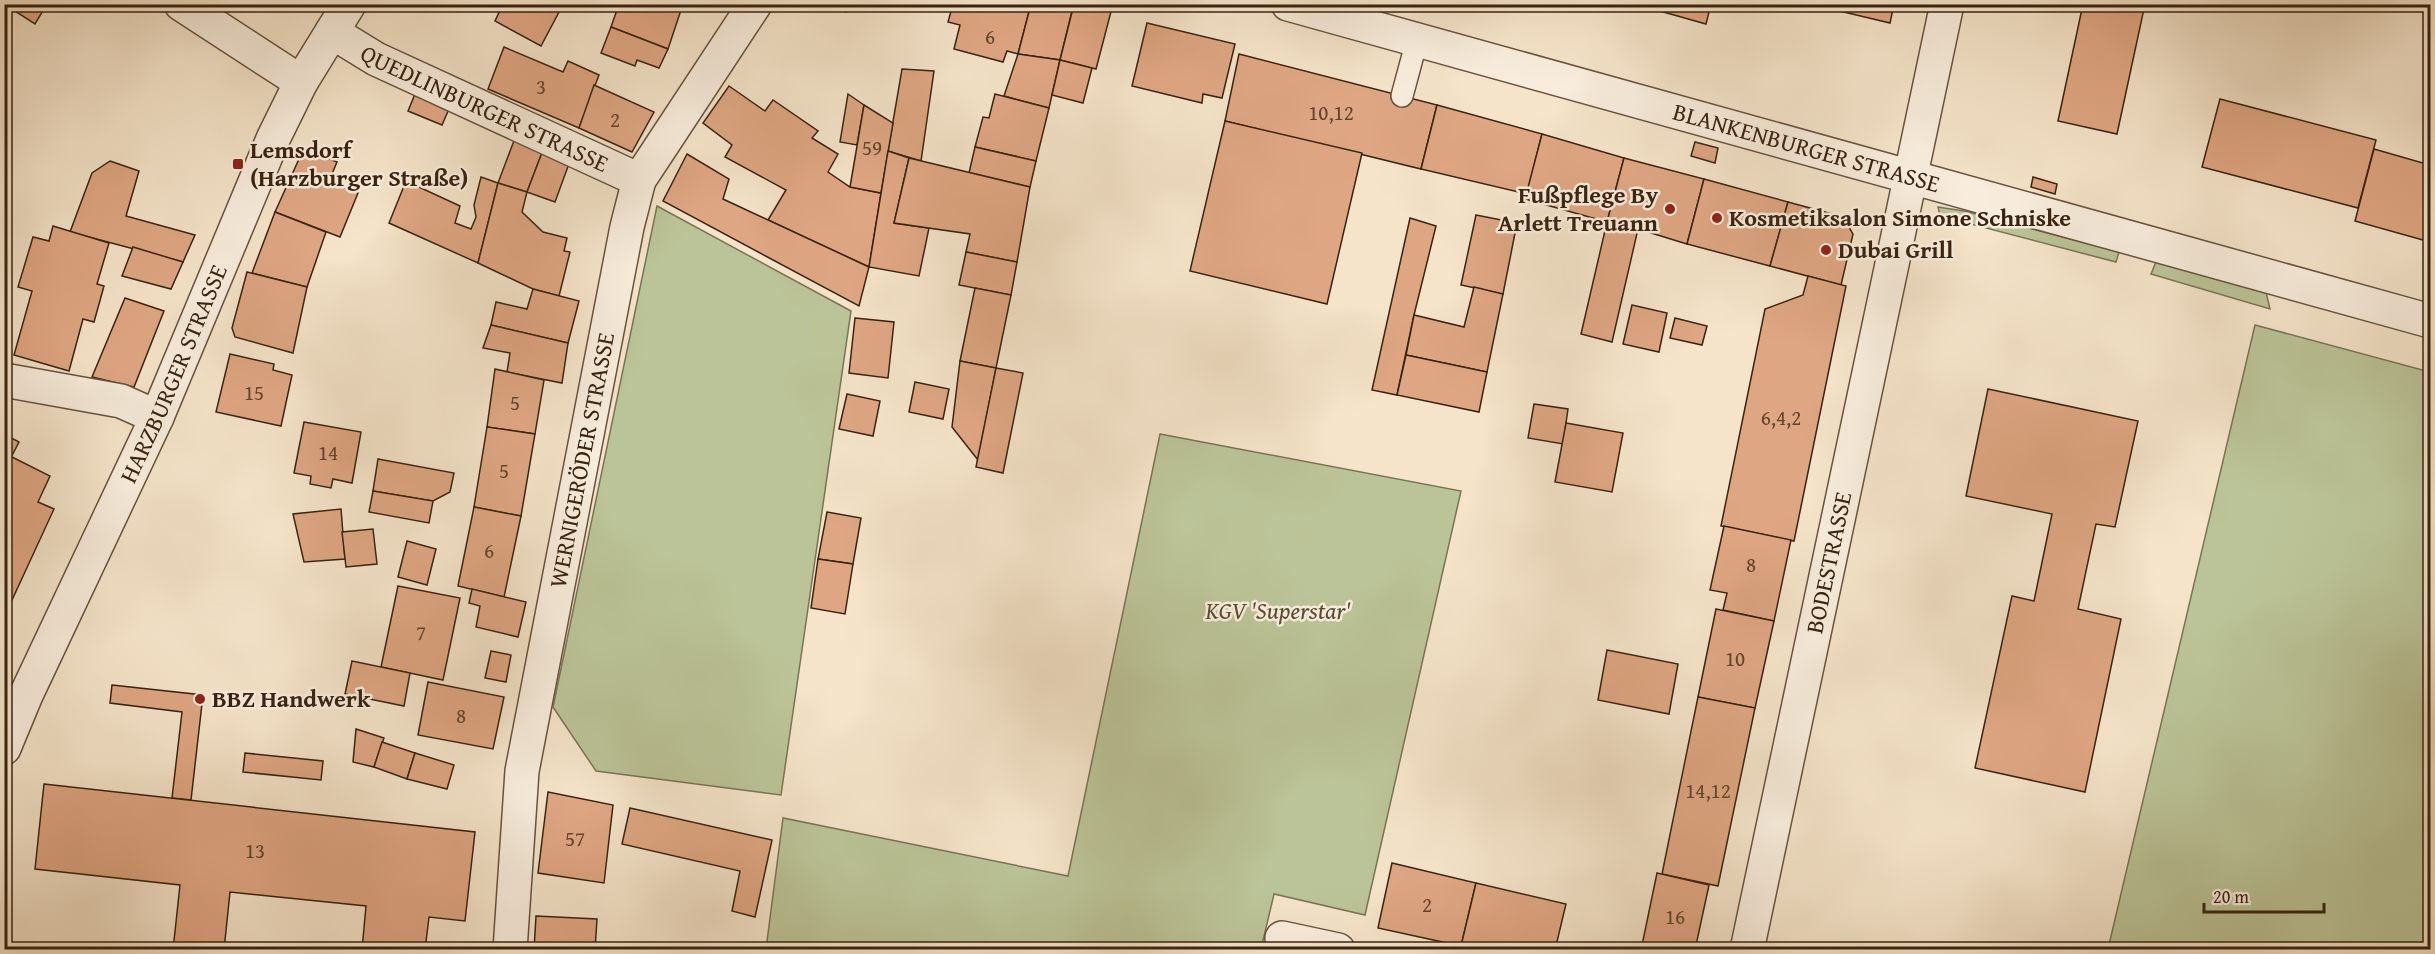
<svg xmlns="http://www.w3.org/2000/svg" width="2435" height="954" viewBox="0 0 2435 954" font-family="'Gentium Book Plus',serif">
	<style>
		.green { fill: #bbc498; stroke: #7a7454; stroke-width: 1.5 }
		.building { fill: #dfa683; stroke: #392310; stroke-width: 1.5 }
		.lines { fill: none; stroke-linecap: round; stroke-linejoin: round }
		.service-casing { stroke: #68533e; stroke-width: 24 }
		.minor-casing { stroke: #68533e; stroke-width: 36 }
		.tertiary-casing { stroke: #68533e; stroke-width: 36 }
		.service { stroke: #f8eddd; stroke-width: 21 }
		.minor { stroke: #f8eddd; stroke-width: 33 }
		.tertiary { stroke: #f8eddd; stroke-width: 33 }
		.poi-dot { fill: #8f2418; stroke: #f8eddd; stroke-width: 2 }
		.labels { text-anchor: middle; stroke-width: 5; stroke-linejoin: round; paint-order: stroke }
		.number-label { font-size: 21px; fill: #62442d }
		.street-label { font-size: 24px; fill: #392310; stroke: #f8eddd }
		.poi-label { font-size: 24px; font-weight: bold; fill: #392310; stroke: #f8eddd; text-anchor: start }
		.park-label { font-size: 24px; font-style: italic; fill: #5a4b32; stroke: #f8eddd }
	</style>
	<rect width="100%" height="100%" fill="#f5e4ca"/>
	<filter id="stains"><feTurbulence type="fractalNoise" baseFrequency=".00333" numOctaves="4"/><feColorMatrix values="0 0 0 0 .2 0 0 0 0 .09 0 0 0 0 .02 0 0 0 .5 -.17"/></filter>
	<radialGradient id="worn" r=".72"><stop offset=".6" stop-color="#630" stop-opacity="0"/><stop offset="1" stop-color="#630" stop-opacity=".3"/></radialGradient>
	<!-- green -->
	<g class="green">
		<polygon points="657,206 851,311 781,795 596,771 553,707"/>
		<polygon points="1938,207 1964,211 2119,252 2116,262 1940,216"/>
		<polygon points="2156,262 2266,292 2270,309 2151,274"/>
		<polygon points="2255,325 2430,372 2430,949 2108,949"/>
		<polygon points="1160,434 1461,491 1365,915 1274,894 1261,949 766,949 783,818 1068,876"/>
	</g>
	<!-- building -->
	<g class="building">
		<polygon points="4,4 47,4 35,24"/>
		<polygon points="503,4 545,4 559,12 541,46 495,21"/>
		<polygon points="619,4 683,4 668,49 611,27"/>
		<polygon points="834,4 851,4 846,12"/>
		<polygon points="953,4 1031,4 1018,54 1007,51 1003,62 954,49 960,25 948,22"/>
		<polygon points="1031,4 1068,4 1073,7 1060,60 1018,54"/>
		<polygon points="1074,4 1113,4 1096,69 1060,60"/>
		<polygon points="1635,4 1711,4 1706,24"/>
		<polygon points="1832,4 1894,4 1890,23 1831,9"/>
		<polygon points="2083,4 2145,4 2117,134 2058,121"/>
		<polygon points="1147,23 1235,44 1222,98 1203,94 1202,103 1132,86"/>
		<polygon points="611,27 668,49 659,68 637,60 635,66 601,53"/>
		<polygon points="504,47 563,72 568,61 599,75 579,128 488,89"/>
		<polygon points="1018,54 1060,60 1049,108 1004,96"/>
		<polygon points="1239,54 1437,105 1421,169 1225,121"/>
		<polygon points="1060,60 1092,68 1083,103 1052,95"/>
		<polygon points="902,69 934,71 921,161 888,151"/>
		<polygon points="594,85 654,112 632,152 579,128"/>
		<polygon points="729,86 765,111 773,100 818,131 812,138 838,154 828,172 850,187 881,193 869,267 768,220 786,190 725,157 732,145 703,123"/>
		<polygon points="415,94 449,109 442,125 408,111"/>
		<polygon points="848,94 864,105 857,145 840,142"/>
		<polygon points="995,94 1049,108 1036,161 975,147 983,117 989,118"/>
		<polygon points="2220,99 2376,140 2358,208 2202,167"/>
		<polygon points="864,105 893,123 881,193 850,187"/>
		<polygon points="1437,105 1542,134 1527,194 1421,169"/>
		<polygon points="1225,121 1362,153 1327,304 1190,271"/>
		<polygon points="1542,134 1624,158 1607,222 1525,199"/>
		<polygon points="515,138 543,150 527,192 498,183"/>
		<polygon points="1695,142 1718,148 1715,163 1691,156"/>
		<polygon points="975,147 1036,161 1030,187 969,173"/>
		<polygon points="304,148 337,162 329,181 358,193 340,237 275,212"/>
		<polygon points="2374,149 2430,165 2430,242 2355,221"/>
		<polygon points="543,150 570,161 555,202 527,192"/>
		<polygon points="888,151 909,158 894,223 929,228 919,276 869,267"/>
		<polygon points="687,154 729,179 723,199 869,267 859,306 663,201"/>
		<polygon points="909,158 1030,187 1017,262 966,252 970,234 894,223"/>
		<polygon points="1624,158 1704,179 1687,244 1638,229 1612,342 1581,334 1607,222"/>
		<polygon points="110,161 139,171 126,216 195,235 183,262 70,232 92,173"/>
		<polygon points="481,177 498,183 478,263 389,223 406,181 460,206 455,223 471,229 476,217 474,205"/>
		<polygon points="2033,177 2057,184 2055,194 2031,187"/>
		<polygon points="1704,179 1788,202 1770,266 1687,244"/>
		<polygon points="498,183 527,192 522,212 543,232 567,238 564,251 570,252 559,296 533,289 478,263"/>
		<polygon points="1788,202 1843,217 1853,234 1841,285 1770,266"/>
		<polygon points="275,212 326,232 307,287 252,273"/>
		<polygon points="1476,215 1517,223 1503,294 1461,285"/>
		<polygon points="1410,218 1436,226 1414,315 1397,395 1372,390"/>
		<polygon points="53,226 109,243 97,284 104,286 94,322 83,319 69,371 14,355 32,291 18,287 33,237 49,241"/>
		<polygon points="133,247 183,262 171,289 122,276"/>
		<polygon points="966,252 1017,262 1011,295 959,285"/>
		<polygon points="247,272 307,287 293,353 235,337 232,328"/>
		<polygon points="1808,276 1846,286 1794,541 1721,526 1765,309 1803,295"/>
		<polygon points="1474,287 1503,294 1487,372 1406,355 1414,315 1464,327"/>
		<polygon points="975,288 1011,295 996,368 960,361"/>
		<polygon points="533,289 579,301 568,343 491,325 496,302 527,309"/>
		<polygon points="125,298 164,311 134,387 92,377"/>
		<polygon points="1632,305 1667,313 1659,352 1623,344"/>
		<polygon points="4,311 9,313 4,330"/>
		<polygon points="855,318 894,322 888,378 849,373"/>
		<polygon points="1675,318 1707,326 1702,345 1670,338"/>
		<polygon points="491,325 568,343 562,383 507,372 510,353 483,348"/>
		<polygon points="230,354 274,364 273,370 292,375 281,426 216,412"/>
		<polygon points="1406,355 1487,372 1479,412 1397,395"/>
		<polygon points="960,361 996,368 978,460 952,427"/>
		<polygon points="996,368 1023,373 1003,473 976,467"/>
		<polygon points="495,369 544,380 535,434 487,427"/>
		<polygon points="915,382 949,389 943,419 909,412"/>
		<polygon points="1988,389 2138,421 2115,527 2096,524 2078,609 2121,619 2085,792 1975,768 2012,596 2034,601 2052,514 1966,496"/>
		<polygon points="847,394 880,401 873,436 839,429"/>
		<polygon points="1534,404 1568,409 1563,444 1528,438"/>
		<polygon points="304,422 361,432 352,483 333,479 331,488 310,484 311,476 294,473"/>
		<polygon points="1566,423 1623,433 1612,492 1555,482"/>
		<polygon points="487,427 535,434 521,516 474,507"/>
		<polygon points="4,434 19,442 4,471"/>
		<polygon points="12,457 50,476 38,502 54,509 12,600 4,608 4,471"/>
		<polygon points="378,459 454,473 450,492 433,501 373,491"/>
		<polygon points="373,491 433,501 429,523 369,512"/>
		<polygon points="474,507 521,516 504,597 458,586"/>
		<polygon points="341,509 345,559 304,562 293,514"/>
		<polygon points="827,512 861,518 853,564 818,559"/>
		<polygon points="1724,526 1791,540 1774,621 1723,610 1727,593 1710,590"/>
		<polygon points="373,529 377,564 346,567 342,532"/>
		<polygon points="407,541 436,549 427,585 398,577"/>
		<polygon points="818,559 853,564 845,614 811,608"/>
		<polygon points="398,586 460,598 443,680 381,667"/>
		<polygon points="472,589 526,602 518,637 476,627 480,606 469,603"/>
		<polygon points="1716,609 1774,621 1755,708 1698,697"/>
		<polygon points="1607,650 1678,664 1669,714 1598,700"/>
		<polygon points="491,651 511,655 506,682 485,678"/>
		<polygon points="352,661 410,673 404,706 345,694"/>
		<polygon points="428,682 504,697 493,749 418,735"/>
		<polygon points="112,685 203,695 191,800 172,798 182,712 110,703"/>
		<polygon points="1698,697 1755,708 1718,886 1662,874"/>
		<polygon points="356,729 384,738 374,767 353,762"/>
		<polygon points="382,742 415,753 407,779 374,767"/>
		<polygon points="245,753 323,761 321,780 243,772"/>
		<polygon points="415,753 454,765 447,789 407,779"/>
		<polygon points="44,784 475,832 465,921 429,917 425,950 362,950 366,906 230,892 224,950 173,950 180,885 35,869"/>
		<polygon points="548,792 613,805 604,883 538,873"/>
		<polygon points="630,808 772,840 755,917 732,911 740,871 622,844"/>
		<polygon points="1392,863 1476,883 1461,946 1378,928"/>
		<polygon points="1657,873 1709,885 1695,950 1641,950"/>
		<polygon points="1476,883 1566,904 1555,950 1476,950 1461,946"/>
		<polygon points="536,916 597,919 595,950 534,950"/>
	</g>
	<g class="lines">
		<!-- service casing -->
		<g class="service-casing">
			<polyline id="service" points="1402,96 1417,40"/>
		</g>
		<!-- minor casing -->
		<g class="minor-casing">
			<g id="minor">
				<polyline points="181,4 301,82"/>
				<path id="s1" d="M332,32L376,59L639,180"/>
				<polyline points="4,380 121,401 157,417"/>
				<polyline points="1282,938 1338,950"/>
				<path id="s2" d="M510,950L522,771L627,227L639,180L755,4"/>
				<path id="s3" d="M1747,950L1947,4"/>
			</g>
		</g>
		<!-- tertiary casing -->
		<g class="tertiary-casing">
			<g id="tertiary">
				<path id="s4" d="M1288,4L2430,321"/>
				<path id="s5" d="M4,748L26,695L157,417L273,139L301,82L349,4"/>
			</g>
		</g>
		<!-- service -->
		<use href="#service" class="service"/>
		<!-- minor -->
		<use href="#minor" class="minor"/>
		<!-- tertiary -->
		<use href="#tertiary" class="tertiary"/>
	</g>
	<!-- markers -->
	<g class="poi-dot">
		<rect x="232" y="158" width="12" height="12" rx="3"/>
		<circle cx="1670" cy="209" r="6"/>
		<circle cx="1717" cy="218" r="6"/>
		<circle cx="1826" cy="250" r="6"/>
		<circle cx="200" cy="699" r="6"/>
	</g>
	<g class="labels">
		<!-- number labels -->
		<g class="number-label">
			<text x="990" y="44">6</text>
			<text x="541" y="94">3</text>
			<text x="1331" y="120">10,12</text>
			<text x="615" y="127">2</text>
			<text x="872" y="155">59</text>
			<text x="254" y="400">15</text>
			<text x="515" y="410">5</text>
			<text x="1781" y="425">6,4,2</text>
			<text x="328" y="460">14</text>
			<text x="504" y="478">5</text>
			<text x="489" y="558">6</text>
			<text x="1751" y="572">8</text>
			<text x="421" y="640">7</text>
			<text x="1735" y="666">10</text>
			<text x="461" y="723">8</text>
			<text x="1708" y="798">14,12</text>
			<text x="575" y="846">57</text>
			<text x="255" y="858">13</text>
			<text x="1427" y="912">2</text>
			<text x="1675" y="924">16</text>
		</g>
		<!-- street labels -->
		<g class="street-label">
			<text dy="8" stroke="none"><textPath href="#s1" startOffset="171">QUEDLINBURGER STRASSE</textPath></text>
			<text dy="8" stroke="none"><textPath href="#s4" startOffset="538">BLANKENBURGER STRASSE</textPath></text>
			<text dy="8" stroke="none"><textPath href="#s5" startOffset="411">HARZBURGER STRASSE</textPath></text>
			<text dy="8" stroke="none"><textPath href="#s2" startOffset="496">WERNIGERÖDER STRASSE</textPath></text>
			<text dy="8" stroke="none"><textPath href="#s3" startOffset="396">BODESTRASSE</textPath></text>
		</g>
		<!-- poi labels -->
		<g class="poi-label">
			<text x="250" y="158">Lemsdorf<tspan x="250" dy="28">(Harzburger Straße)</tspan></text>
			<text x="1658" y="203" text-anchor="end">Fußpflege By<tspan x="1658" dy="28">Arlett Treuann</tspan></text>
			<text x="1729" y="226">Kosmetiksalon Simone Schniske</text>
			<text x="1838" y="258">Dubai Grill</text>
			<text x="212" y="707">BBZ Handwerk</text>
		</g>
		<!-- park labels -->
		<g class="park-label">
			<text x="1278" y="619">KGV 'Superstar'</text>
		</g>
	</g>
	<!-- margin -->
	<rect width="2435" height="954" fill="none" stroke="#f5e4ca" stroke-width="24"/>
	<rect x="6" y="6" width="2423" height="942" fill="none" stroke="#392310" stroke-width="3"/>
	<rect x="12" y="12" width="2411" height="930" fill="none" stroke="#392310" stroke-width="1.5"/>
	<!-- scale -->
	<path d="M2204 903v9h120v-9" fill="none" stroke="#392310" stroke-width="3"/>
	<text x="2213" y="903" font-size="18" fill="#392310" stroke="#f8eddd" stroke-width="4.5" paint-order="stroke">20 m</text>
	<rect width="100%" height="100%" filter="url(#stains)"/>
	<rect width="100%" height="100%" fill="url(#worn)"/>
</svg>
